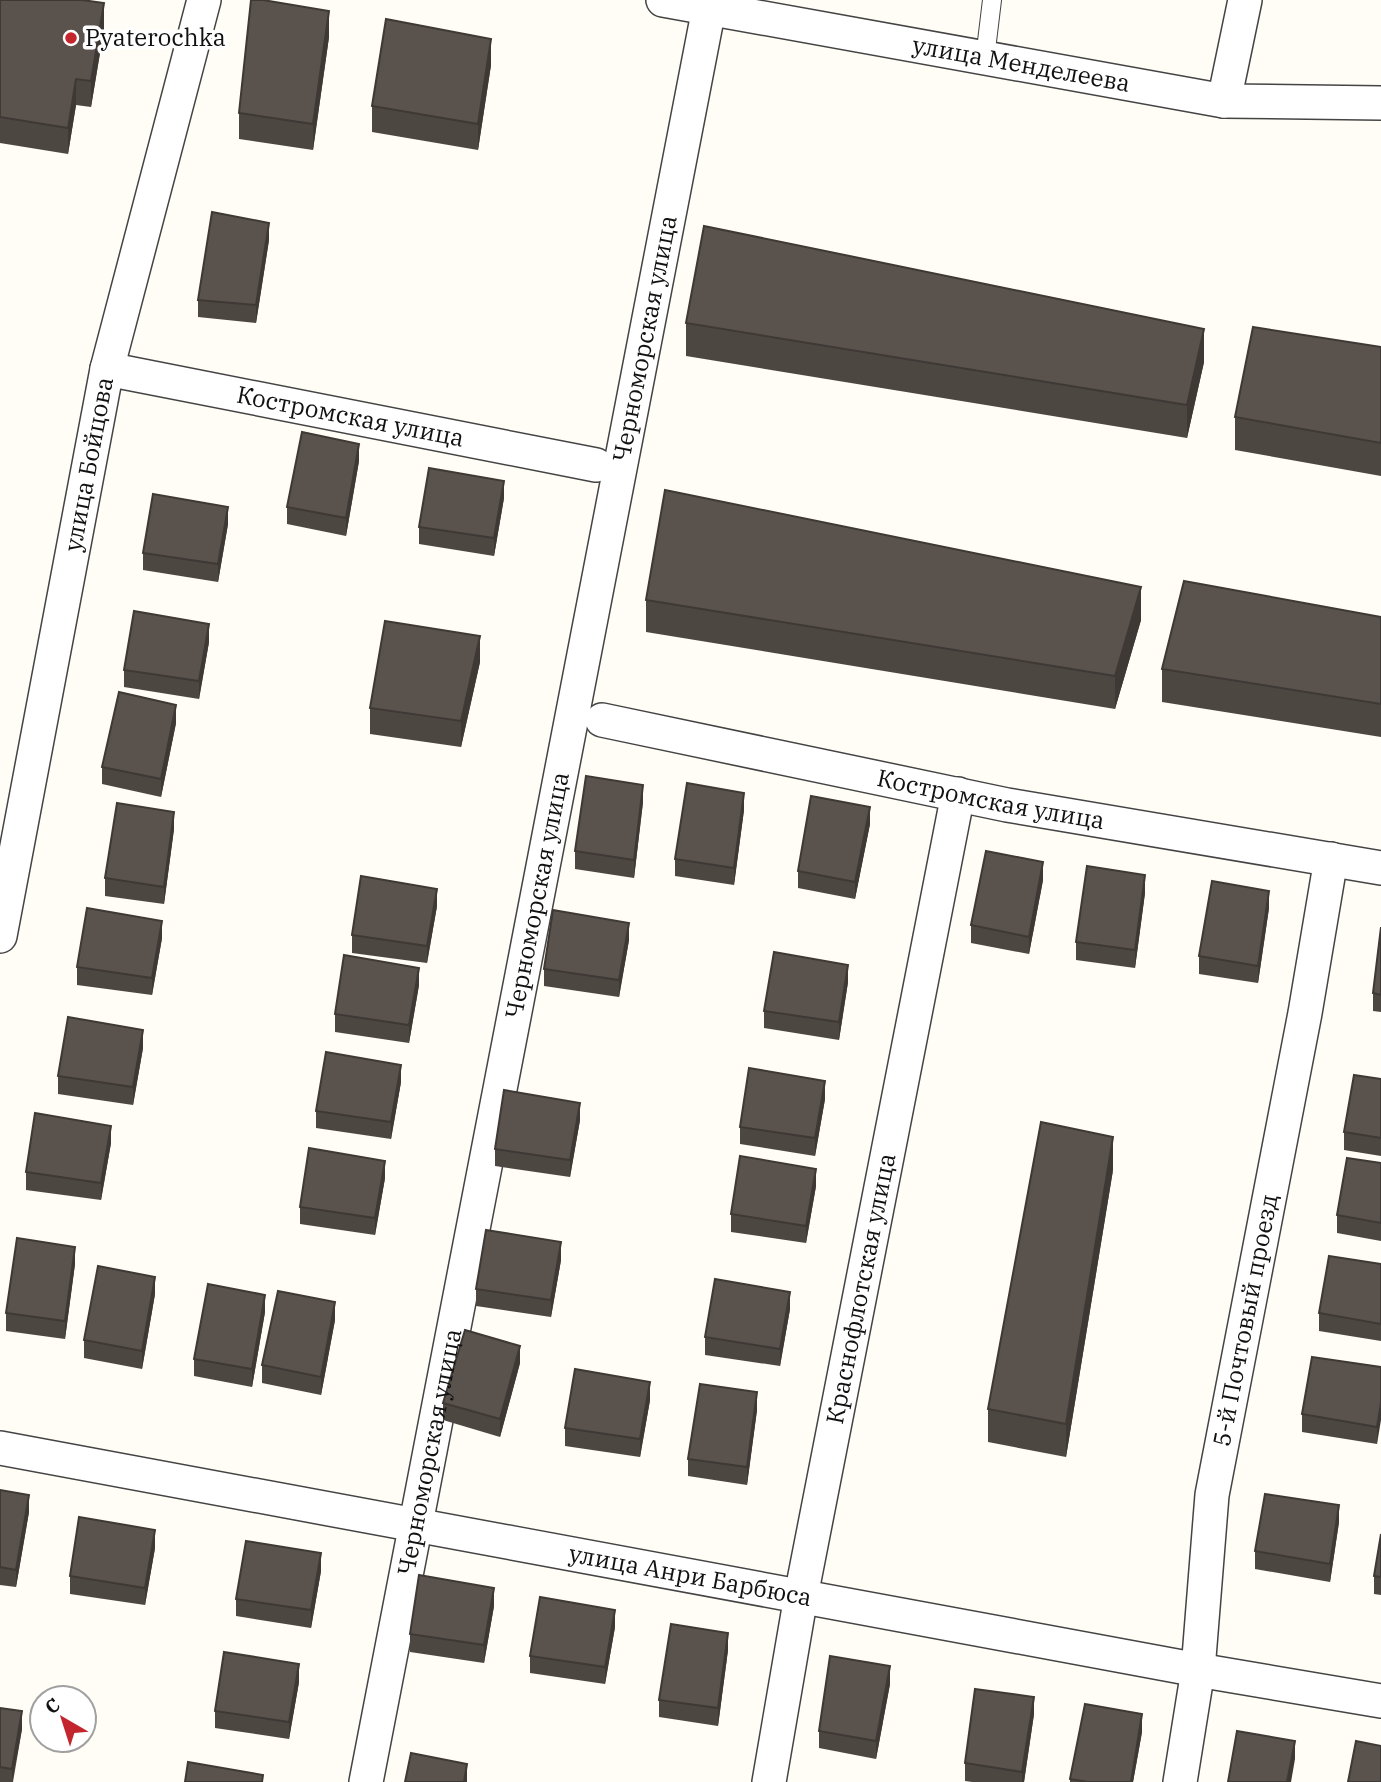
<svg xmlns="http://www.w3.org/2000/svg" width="1381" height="1782" viewBox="0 0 1381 1782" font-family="'IBM Plex Serif',serif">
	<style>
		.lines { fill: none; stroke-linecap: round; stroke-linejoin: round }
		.service-casing { stroke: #444; stroke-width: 20 }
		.minor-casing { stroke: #444; stroke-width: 36 }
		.service { stroke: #fff; stroke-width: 18 }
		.minor { stroke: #fff; stroke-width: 33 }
		.wall { fill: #4d4742 }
		.shaded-wall { fill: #3f3936 }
		.building { fill: #5a524d; stroke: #3f3936; stroke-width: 2 }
		.poi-dot { fill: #c4262e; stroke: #fff; stroke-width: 2.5 }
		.labels { text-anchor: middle; stroke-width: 7; stroke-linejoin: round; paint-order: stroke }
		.poi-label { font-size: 24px; fill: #111; stroke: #fff; text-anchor: start }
		.street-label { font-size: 24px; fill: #111; stroke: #fff }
	</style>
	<rect width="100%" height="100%" fill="#fffdf5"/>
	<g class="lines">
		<!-- service casing -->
		<g class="service-casing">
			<polyline id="service" points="985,58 992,0"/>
		</g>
		<!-- minor casing -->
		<g class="minor-casing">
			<g id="minor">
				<path id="s1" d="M663,0L1224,101L1381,103"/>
				<polyline points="1224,101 1245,0"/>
				<path id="s2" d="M107,369L596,465"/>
				<path id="s3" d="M602,720L1007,805L1381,868"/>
				<path id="s4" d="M0,936L107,369L204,0"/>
				<path id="s5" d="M0,1448L1198,1670L1381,1701"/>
				<path id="s6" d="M366,1782L709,8"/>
				<path id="s7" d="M769,1782L801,1596L958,794"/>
				<path id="s8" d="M1180,1782L1198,1670L1212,1495L1305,1013L1331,859"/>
			</g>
		</g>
		<!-- service -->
		<use href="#service" class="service"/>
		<!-- minor -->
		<use href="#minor" class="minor"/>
	</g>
	<!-- wall -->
	<g class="wall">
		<polygon points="0,0 104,29 91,107 76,105 68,154 0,143"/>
		<polygon points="329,37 313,150 239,139 239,113"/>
		<polygon points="491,65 478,150 372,132 372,106"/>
		<polygon points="269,240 256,323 198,317 198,300"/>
		<polygon points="686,323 1204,362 1187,438 686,356"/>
		<polygon points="1381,347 1381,476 1235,450 1235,417"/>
		<polygon points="359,461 346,536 287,524 287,507"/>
		<polygon points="504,498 494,556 419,544 419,527"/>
		<polygon points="228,524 218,582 143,570 143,553"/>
		<polygon points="646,600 1141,620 1115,709 646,632"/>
		<polygon points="1381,617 1381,737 1162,702 1162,669"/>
		<polygon points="209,642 199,699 124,687 124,670"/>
		<polygon points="480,662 461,747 370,734 370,708"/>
		<polygon points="176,723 161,797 102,784 102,767"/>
		<polygon points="643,802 634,878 575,869 575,851"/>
		<polygon points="744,810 734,885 675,876 675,859"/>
		<polygon points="870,824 855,899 798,888 798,871"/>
		<polygon points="174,829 164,904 105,896 105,878"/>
		<polygon points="1043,880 1029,954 971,943 971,925"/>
		<polygon points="1145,893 1135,968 1076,960 1076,942"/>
		<polygon points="437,906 427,963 352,953 352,935"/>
		<polygon points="1269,908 1258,983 1199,974 1199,956"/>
		<polygon points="1381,927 1381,1012 1373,1011 1373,993"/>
		<polygon points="162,938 152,995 77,985 77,967"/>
		<polygon points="629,940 619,997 544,986 544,969"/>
		<polygon points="848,982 839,1040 764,1028 764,1011"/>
		<polygon points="419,985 409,1043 335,1032 335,1014"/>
		<polygon points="143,1048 133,1105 58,1094 58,1076"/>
		<polygon points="1381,1079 1381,1156 1344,1150 1344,1132"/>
		<polygon points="401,1082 391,1139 316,1128 316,1111"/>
		<polygon points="825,1099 815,1156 740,1144 740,1127"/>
		<polygon points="580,1120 570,1177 495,1166 495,1149"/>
		<polygon points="111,1143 101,1200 26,1190 26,1172"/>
		<polygon points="1381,1163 1381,1241 1337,1233 1337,1215"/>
		<polygon points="1113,1170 1066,1457 988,1442 988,1409"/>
		<polygon points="385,1178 375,1235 300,1224 300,1207"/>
		<polygon points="816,1186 806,1243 731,1232 731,1214"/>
		<polygon points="561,1260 551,1317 476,1306 476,1289"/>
		<polygon points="75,1264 65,1339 6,1331 6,1313"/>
		<polygon points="1381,1264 1381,1341 1319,1331 1319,1313"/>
		<polygon points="155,1294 142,1369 84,1358 84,1340"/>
		<polygon points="790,1309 780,1366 705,1355 705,1337"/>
		<polygon points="265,1312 252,1387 194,1376 194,1359"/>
		<polygon points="335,1320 321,1395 262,1383 262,1365"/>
		<polygon points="520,1363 500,1437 443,1420 443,1403"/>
		<polygon points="1381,1367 1377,1444 1302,1432 1302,1414"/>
		<polygon points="650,1400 640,1457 565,1446 565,1428"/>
		<polygon points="757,1410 747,1485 688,1476 688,1459"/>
		<polygon points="0,1490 29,1512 16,1587 0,1585"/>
		<polygon points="1339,1522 1330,1582 1255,1569 1255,1551"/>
		<polygon points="1381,1534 1381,1595 1374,1594 1374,1576"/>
		<polygon points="155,1548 145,1605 70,1594 70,1576"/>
		<polygon points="321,1571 311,1628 236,1616 236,1599"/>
		<polygon points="494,1606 484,1663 410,1652 410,1634"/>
		<polygon points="615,1627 605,1684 530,1673 530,1656"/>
		<polygon points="728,1650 718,1726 659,1717 659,1700"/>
		<polygon points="299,1682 289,1739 215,1728 215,1711"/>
		<polygon points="890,1684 876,1759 819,1748 819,1731"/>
		<polygon points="0,1708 22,1729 13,1782 0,1782"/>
		<polygon points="1034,1714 1024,1782 972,1782 965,1781 965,1763"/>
		<polygon points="1142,1732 1133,1782 1070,1782 1070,1779"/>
	</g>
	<!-- shaded-wall -->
	<g class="shaded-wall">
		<polygon points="104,3 104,29 91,107 91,81"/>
		<polygon points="329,11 329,37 313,150 313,124"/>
		<polygon points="491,39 491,65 478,150 478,124"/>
		<polygon points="76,79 76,105 68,154 68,128"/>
		<polygon points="269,223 269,240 256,323 256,305"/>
		<polygon points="1204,329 1204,362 1187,438 1187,405"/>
		<polygon points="359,444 359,461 346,536 346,518"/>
		<polygon points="504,481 504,498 494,556 494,538"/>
		<polygon points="228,507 228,524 218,582 218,564"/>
		<polygon points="1141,587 1141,620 1115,709 1115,676"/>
		<polygon points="209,624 209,642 199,699 199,681"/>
		<polygon points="480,636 480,662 461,747 461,721"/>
		<polygon points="176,705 176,723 161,797 161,779"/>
		<polygon points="643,785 643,802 634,878 634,860"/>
		<polygon points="744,793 744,810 734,885 734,868"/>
		<polygon points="870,807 870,824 855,899 855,882"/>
		<polygon points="174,812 174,829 164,904 164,887"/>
		<polygon points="1043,862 1043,880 1029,954 1029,937"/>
		<polygon points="1145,875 1145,893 1135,968 1135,950"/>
		<polygon points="437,889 437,906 427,963 427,946"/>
		<polygon points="1269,891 1269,908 1258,983 1258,966"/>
		<polygon points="162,921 162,938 152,995 152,978"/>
		<polygon points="629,923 629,940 619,997 619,980"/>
		<polygon points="848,965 848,982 839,1040 839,1022"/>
		<polygon points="419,968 419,985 409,1043 409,1025"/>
		<polygon points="143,1030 143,1048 133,1105 133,1087"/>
		<polygon points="401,1065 401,1082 391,1139 391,1122"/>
		<polygon points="825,1081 825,1099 815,1156 815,1138"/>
		<polygon points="580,1103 580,1120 570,1177 570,1160"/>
		<polygon points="111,1126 111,1143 101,1200 101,1183"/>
		<polygon points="1113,1137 1113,1170 1066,1457 1066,1424"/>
		<polygon points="385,1161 385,1178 375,1235 375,1218"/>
		<polygon points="816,1169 816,1186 806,1243 806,1226"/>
		<polygon points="561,1242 561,1260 551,1317 551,1300"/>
		<polygon points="75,1247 75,1264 65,1339 65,1321"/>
		<polygon points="155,1277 155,1294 142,1369 142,1351"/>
		<polygon points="790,1292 790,1309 780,1366 780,1349"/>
		<polygon points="265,1295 265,1312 252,1387 252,1369"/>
		<polygon points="335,1302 335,1320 321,1395 321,1377"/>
		<polygon points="520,1346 520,1363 500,1437 500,1419"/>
		<polygon points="650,1382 650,1400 640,1457 640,1439"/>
		<polygon points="757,1392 757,1410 747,1485 747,1467"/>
		<polygon points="1381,1403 1381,1420 1377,1444 1377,1427"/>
		<polygon points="29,1495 29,1512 16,1587 16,1570"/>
		<polygon points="1339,1505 1339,1522 1330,1582 1330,1564"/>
		<polygon points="155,1530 155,1548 145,1605 145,1588"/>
		<polygon points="321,1553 321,1571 311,1628 311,1610"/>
		<polygon points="494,1588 494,1606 484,1663 484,1645"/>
		<polygon points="615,1610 615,1627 605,1684 605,1667"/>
		<polygon points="728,1633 728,1650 718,1726 718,1708"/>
		<polygon points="299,1664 299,1682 289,1739 289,1722"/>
		<polygon points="890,1666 890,1684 876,1759 876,1741"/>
		<polygon points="1034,1697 1034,1714 1024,1782 1022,1782 1022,1772"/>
		<polygon points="22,1711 22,1729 12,1782 12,1769"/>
		<polygon points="1142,1714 1142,1732 1133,1782 1131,1782"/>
		<polygon points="1295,1741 1295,1759 1291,1782 1287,1782"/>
		<polygon points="467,1764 467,1782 464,1782"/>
	</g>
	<!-- building -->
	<g class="building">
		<polygon points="0,0 82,0 104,3 91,81 76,79 68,128 0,117"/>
		<polygon points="251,0 263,0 329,11 313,124 239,113"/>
		<polygon points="386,19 491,39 478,124 372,106"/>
		<polygon points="212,212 269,223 256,305 198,300"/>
		<polygon points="704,226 1204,329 1187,405 686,323"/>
		<polygon points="1253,327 1381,347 1381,443 1235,417"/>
		<polygon points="302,432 359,444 346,518 287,507"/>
		<polygon points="429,468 504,481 494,538 419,527"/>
		<polygon points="665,490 1141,587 1115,676 646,600"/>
		<polygon points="153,494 228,507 218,564 143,553"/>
		<polygon points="1184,581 1381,617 1381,704 1162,669"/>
		<polygon points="134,611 209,624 199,681 124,670"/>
		<polygon points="385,621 480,636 461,721 370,708"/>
		<polygon points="119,692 176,705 161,779 102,767"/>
		<polygon points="586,776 643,785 634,860 575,851"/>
		<polygon points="687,783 744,793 734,868 675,859"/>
		<polygon points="811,796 870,807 855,882 798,871"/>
		<polygon points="117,803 174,812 164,887 105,878"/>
		<polygon points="986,851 1043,862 1029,937 971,925"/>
		<polygon points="1087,866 1145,875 1135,950 1076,942"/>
		<polygon points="361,876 437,889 427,946 352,935"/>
		<polygon points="1212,881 1269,891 1258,966 1199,956"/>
		<polygon points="87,908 162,921 152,978 77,967"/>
		<polygon points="553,910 629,923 619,980 544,969"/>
		<polygon points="1381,927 1381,995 1373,993"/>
		<polygon points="774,952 848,965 839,1022 764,1011"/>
		<polygon points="344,955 419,968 409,1025 335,1014"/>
		<polygon points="68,1017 143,1030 133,1087 58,1076"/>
		<polygon points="326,1052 401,1065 391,1122 316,1111"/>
		<polygon points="749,1068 825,1081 815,1138 740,1127"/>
		<polygon points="1354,1075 1381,1079 1381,1138 1344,1132"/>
		<polygon points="504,1090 580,1103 570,1160 495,1149"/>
		<polygon points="35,1113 111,1126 101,1183 26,1172"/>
		<polygon points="1041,1122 1113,1137 1066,1424 988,1409"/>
		<polygon points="309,1148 385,1161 375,1218 300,1207"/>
		<polygon points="740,1156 816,1169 806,1226 731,1214"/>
		<polygon points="1347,1158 1381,1163 1381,1223 1337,1215"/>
		<polygon points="486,1230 561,1242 551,1300 476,1289"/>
		<polygon points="17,1238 75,1247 65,1321 6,1313"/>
		<polygon points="1329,1256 1381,1264 1381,1324 1319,1313"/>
		<polygon points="98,1266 155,1277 142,1351 84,1340"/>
		<polygon points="715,1279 790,1292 780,1349 705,1337"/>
		<polygon points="208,1284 265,1295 252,1369 194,1359"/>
		<polygon points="278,1291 335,1302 321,1377 262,1365"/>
		<polygon points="465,1330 520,1346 500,1419 443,1403"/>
		<polygon points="1312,1357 1381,1367 1381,1403 1377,1427 1302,1414"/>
		<polygon points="575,1369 650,1382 640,1439 565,1428"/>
		<polygon points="700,1384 757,1392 747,1467 688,1459"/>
		<polygon points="0,1490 29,1495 16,1570 0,1567"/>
		<polygon points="1265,1494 1339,1505 1330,1564 1255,1551"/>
		<polygon points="79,1517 155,1530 145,1588 70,1576"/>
		<polygon points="1381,1534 1381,1577 1374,1576"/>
		<polygon points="246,1541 321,1553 311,1610 236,1599"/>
		<polygon points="419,1575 494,1588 484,1645 410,1634"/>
		<polygon points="540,1597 615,1610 605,1667 530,1656"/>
		<polygon points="671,1624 728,1633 718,1708 659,1700"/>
		<polygon points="224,1652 299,1664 289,1722 215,1711"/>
		<polygon points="830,1656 890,1666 876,1741 819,1731"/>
		<polygon points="975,1689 1034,1697 1022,1772 965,1763"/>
		<polygon points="1085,1704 1142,1714 1131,1782 1088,1782 1070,1779"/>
		<polygon points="0,1708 22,1711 12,1769 0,1767"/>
		<polygon points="1237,1731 1295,1741 1287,1782 1228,1782"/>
		<polygon points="1356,1741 1381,1746 1381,1782 1348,1782"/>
		<polygon points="411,1753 467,1764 464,1782 405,1782"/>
		<polygon points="188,1762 263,1775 262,1782 185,1782"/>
	</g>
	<!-- markers -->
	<circle class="poi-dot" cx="71" cy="38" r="7"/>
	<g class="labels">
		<!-- poi labels -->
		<g class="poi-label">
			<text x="85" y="46">Pyaterochka</text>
		</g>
		<!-- street labels -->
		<g class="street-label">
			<text dy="8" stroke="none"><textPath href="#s1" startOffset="364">улица Менделеева</textPath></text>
			<text dy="8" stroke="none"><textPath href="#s6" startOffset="1470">Черноморская улица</textPath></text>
			<text dy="8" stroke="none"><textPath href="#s2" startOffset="248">Костромская улица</textPath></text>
			<text dy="8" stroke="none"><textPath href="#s4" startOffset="480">улица Бойцова</textPath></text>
			<text dy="8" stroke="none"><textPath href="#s3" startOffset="397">Костромская улица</textPath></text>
			<text dy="8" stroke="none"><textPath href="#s6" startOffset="903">Черноморская улица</textPath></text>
			<text dy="8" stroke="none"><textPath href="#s7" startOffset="502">Краснофлотская улица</textPath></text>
			<text dy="8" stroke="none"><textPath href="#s8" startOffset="467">5-й Почтовый проезд</textPath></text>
			<text dy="8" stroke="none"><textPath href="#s6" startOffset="336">Черноморская улица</textPath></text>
			<text dy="8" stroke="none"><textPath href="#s5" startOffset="702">улица Анри Барбюса</textPath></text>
		</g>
	</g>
	<!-- north arrow -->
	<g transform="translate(63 1719) rotate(321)"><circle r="33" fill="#ffffff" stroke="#a0a0a0" stroke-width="2"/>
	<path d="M0-5L12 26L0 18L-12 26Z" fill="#c4262e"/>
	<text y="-10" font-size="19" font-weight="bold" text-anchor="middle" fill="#111111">С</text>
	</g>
</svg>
